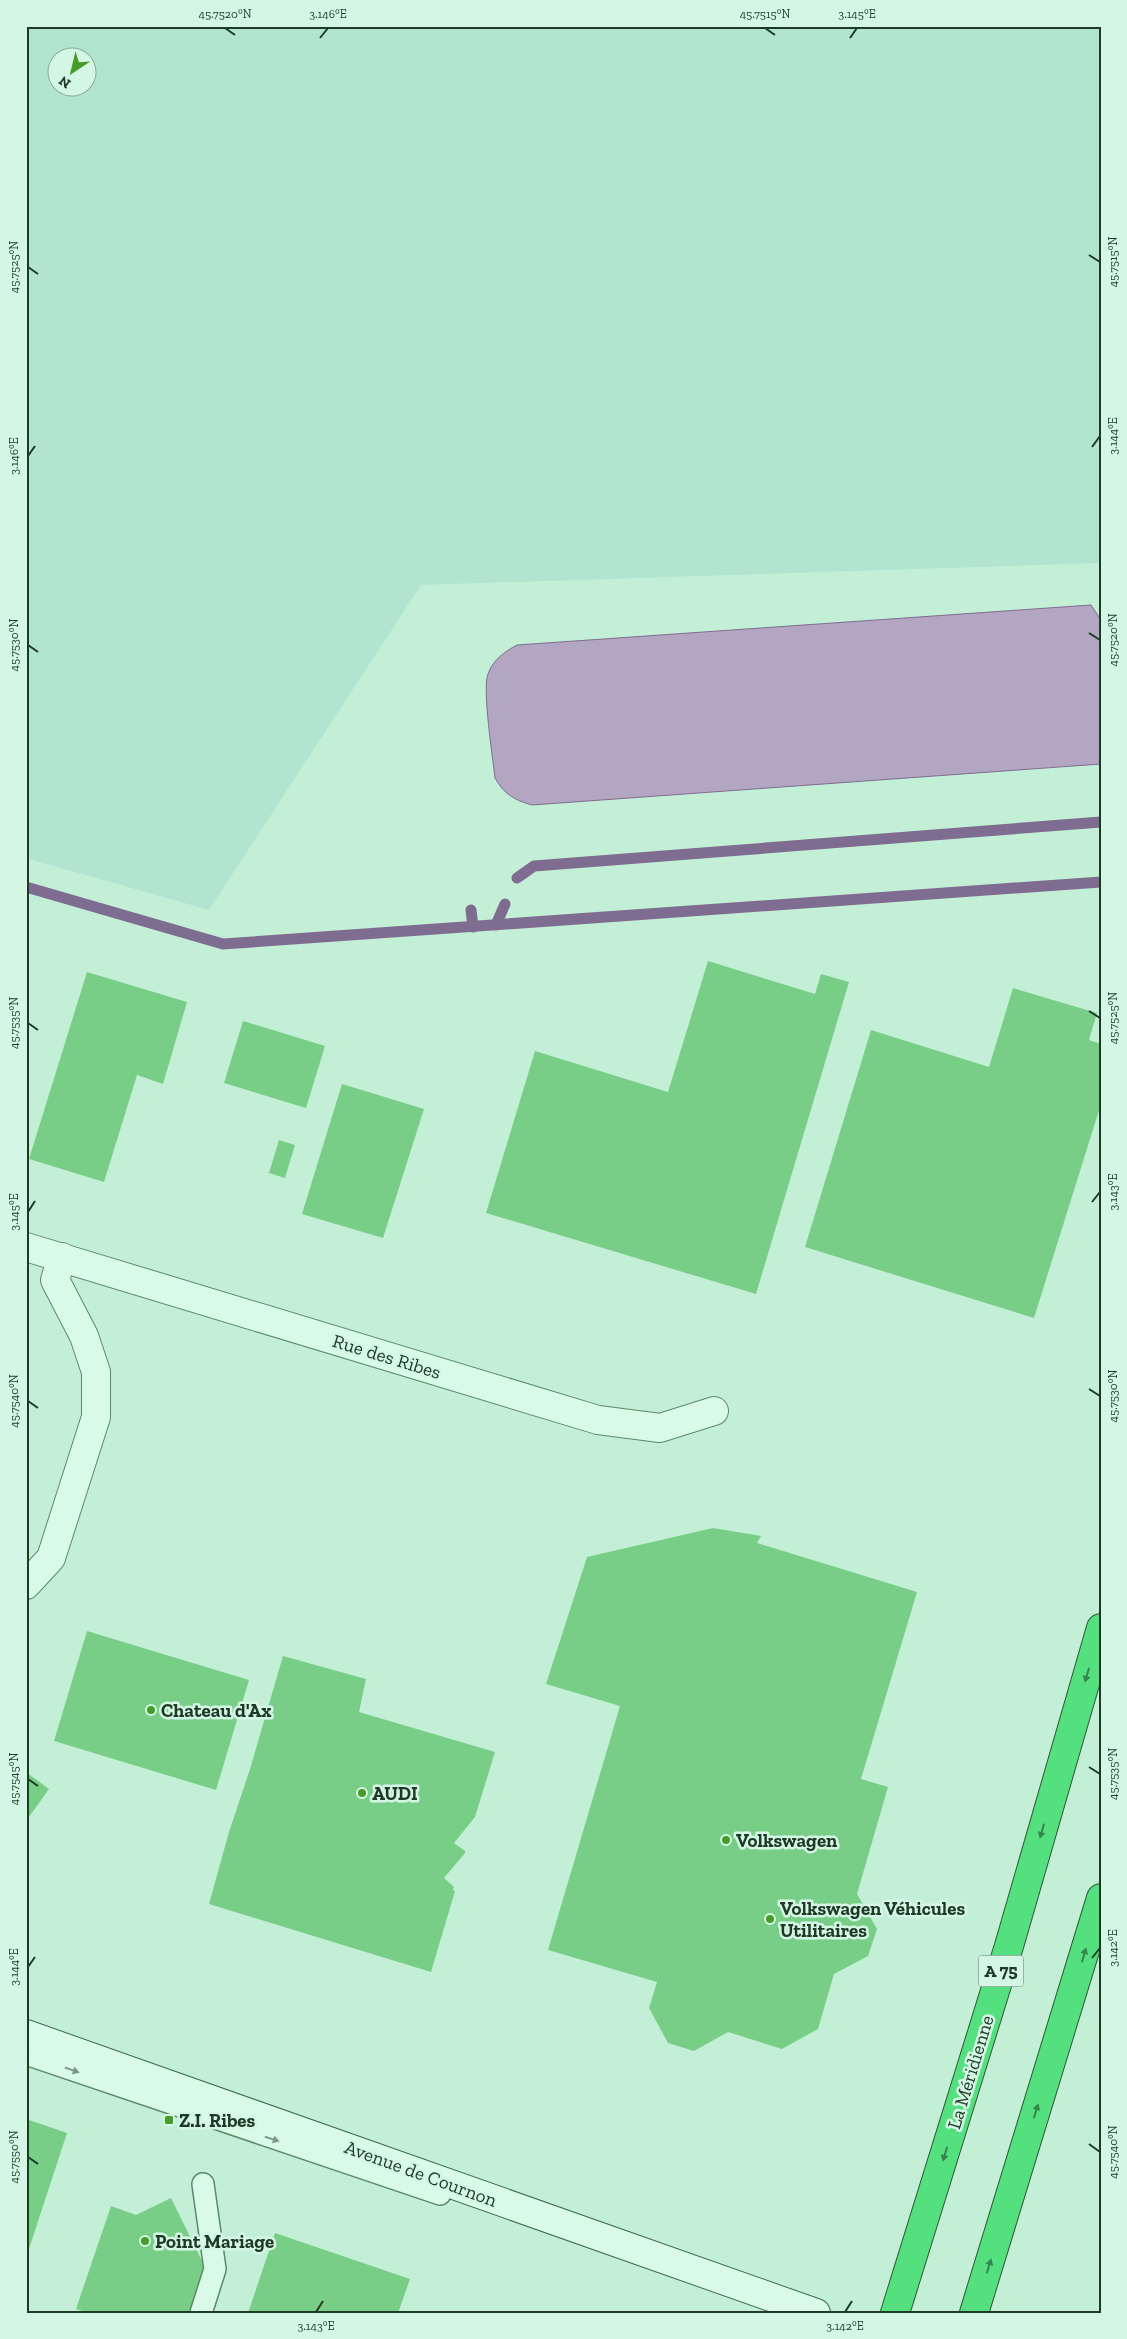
<svg xmlns="http://www.w3.org/2000/svg" width="1127" height="2339" viewBox="0 0 1127 2339" font-family="'Zilla Slab',serif">
	<style>
		.farmland { fill: #b1e5d0; fill-rule: evenodd }
		.water { fill: #b3a6c2; stroke: #7f6c91 }
		.lines { fill: none; stroke-linecap: round; stroke-linejoin: round }
		.stream { stroke: #7f6c91; stroke-width: 11 }
		.building { fill: #79ce87 }
		.lane-casing { stroke: #5a8b67; stroke-width: 24 }
		.street-casing { stroke: #5a8b67; stroke-width: 30 }
		.secondary-casing { stroke: #3d6c49; stroke-width: 30 }
		.highway-casing { stroke: #2e5837; stroke-width: 30 }
		.lane { stroke: #d8fae7; stroke-width: 21 }
		.street { stroke: #d8fae7; stroke-width: 28 }
		.secondary { stroke: #d8fae7; stroke-width: 28 }
		.highway { stroke: #54e07e; stroke-width: 28 }
		.oneway { fill: #36854d }
		.oneway2 { fill: #7b9a86 }
		.ticks { fill: none; stroke: #1e3a25; stroke-width: 2 }
		.poi-dot { fill: #479b29; stroke: #d4f6e4; stroke-width: 2 }
		.labels { text-anchor: middle; stroke-width: 5; stroke-linejoin: round; paint-order: stroke }
		.shield { fill: #d4f6e4; stroke: #55725e; stroke-width: 1 }
		.shield-label { font-size: 18px; font-weight: bold; fill: #1e3a25 }
		.street-label { font-size: 19px; fill: #1e3a25; stroke: #d4f6e4 }
		.poi-label { font-size: 19px; font-weight: bold; fill: #1e3a25; stroke: #d4f6e4; text-anchor: start }
		.neatline { fill: none; stroke: #1e3a25; stroke-width: 2 }
		.ticks-label { font-size: 12px; text-anchor: middle; fill: #1e3a25 }
	</style>
	<rect width="100%" height="100%" fill="#c4efd7"/>
	<!-- farmland -->
	<path class="farmland" d="M26,26H1101V563L421,585L209,910L26,858ZM58,58H88V88H58Z"/>
	<!-- water -->
	<path class="water" d="M1091,605L1101,620V764L532,805C514,800 504,794 495,778C493,759 482,689 488,674C493,660 504,652 517,645Z"/>
	<g class="lines">
		<!-- stream -->
		<g class="stream">
			<polyline points="517,878 534,866 1101,822"/>
			<polyline points="26,887 223,944 1101,882"/>
			<polyline points="471,910 473,927"/>
			<polyline points="496,925 505,904"/>
		</g>
	</g>
	<!-- building -->
	<g class="building">
		<polygon points="708,961 815,994 821,974 849,982 756,1294 486,1213 535,1051 668,1092"/>
		<polygon points="87,972 187,1002 163,1084 137,1075 104,1182 29,1159"/>
		<polygon points="1013,988 1097,1013 1089,1040 1101,1044 1101,1104 1034,1318 805,1247 871,1030 989,1067"/>
		<polygon points="243,1021 325,1046 306,1108 224,1083"/>
		<polygon points="342,1084 424,1109 383,1238 302,1214"/>
		<polygon points="279,1140 295,1145 285,1178 269,1173"/>
		<polygon points="713,1528 761,1536 757,1543 917,1592 861,1779 888,1787 857,1894 877,1929 868,1956 834,1974 818,2029 782,2049 728,2032 694,2051 668,2043 649,2008 657,1982 548,1950 620,1706 546,1684 587,1557"/>
		<polygon points="87,1631 249,1680 216,1790 54,1741"/>
		<polygon points="283,1656 366,1679 359,1712 495,1752 475,1817 454,1843 465,1851 465,1853 444,1878 454,1887 453,1890 455,1891 431,1972 209,1904 229,1832 250,1769"/>
		<polygon points="26,1772 49,1789 26,1821"/>
		<polygon points="26,2119 67,2133 27,2255 26,2255"/>
		<polygon points="171,2198 205,2267 190,2313 88,2313 76,2309 111,2206 136,2215"/>
		<polygon points="275,2233 410,2279 398,2313 248,2313"/>
	</g>
	<g class="lines">
		<!-- lane casing -->
		<g class="lane-casing">
			<g id="lane">
				<polyline points="26,2054 440,2194"/>
				<polyline points="201,2313 215,2269 203,2184"/>
			</g>
		</g>
		<!-- street casing -->
		<g class="street-casing">
			<g id="street">
				<polyline points="26,1247 598,1420 660,1428 714,1411"/>
				<polyline points="26,1585 51,1558 96,1417 96,1372 84,1336 55,1280 62,1257"/>
			</g>
		</g>
		<!-- secondary casing -->
		<g class="secondary-casing">
			<polyline id="secondary" points="26,2034 816,2313"/>
		</g>
		<!-- highway casing -->
		<g class="highway-casing">
			<g id="highway">
				<polyline points="895,2313 1009,1946 1101,1628"/>
				<polyline points="974,2313 1101,1898"/>
			</g>
		</g>
		<!-- lane -->
		<use href="#lane" class="lane"/>
		<!-- street -->
		<use href="#street" class="street"/>
		<!-- secondary -->
		<use href="#secondary" class="secondary"/>
		<!-- highway -->
		<use href="#highway" class="highway"/>
	</g>
	<!-- one-way arrows -->
	<defs><path id="oneway-solid" d="M-6-.8H1V-3.2L6.5 0L1 3.2V.8H-6Z" transform="scale(1.25)"/></defs>
	<g class="oneway">
		<use href="#oneway-solid" transform="translate(1087 1675) rotate(106)"/>
		<use href="#oneway-solid" transform="translate(1042 1831) rotate(106)"/>
		<use href="#oneway-solid" transform="translate(1084 1955) rotate(-74)"/>
		<use href="#oneway-solid" transform="translate(1036 2111) rotate(-73)"/>
		<use href="#oneway-solid" transform="translate(945 2154) rotate(107)"/>
		<use href="#oneway-solid" transform="translate(989 2266) rotate(-73)"/>
	</g>
	<g class="oneway2">
		<use href="#oneway-solid" transform="translate(72 2070) rotate(19)"/>
		<use href="#oneway-solid" transform="translate(272 2139) rotate(18)"/>
	</g>
	<!-- ticks -->
	<path class="ticks" d="M225,28L235,35M765,28L775,35M320,38L328,28M850,38L857,28M1089,255L1100,262M28,267L38,274M1092,447L1100,436M28,456L35,446M1089,633L1100,640M28,645L38,652M1089,1011L1100,1018M28,1023L38,1030M1092,1202L1100,1192M28,1212L35,1201M1089,1389L1100,1396M28,1401L38,1408M1089,1767L1100,1774M28,1779L38,1786M1092,1958L1100,1948M28,1967L35,1957M1089,2144L1100,2152M28,2157L38,2164M316,2312L323,2301M845,2312L852,2301"/>
	<!-- markers -->
	<g class="poi-dot">
		<circle cx="151" cy="1710" r="5"/>
		<circle cx="362" cy="1793" r="5"/>
		<circle cx="726" cy="1840" r="5"/>
		<circle cx="770" cy="1919" r="5"/>
		<rect x="164" y="2115" width="10" height="10" rx="2.5"/>
		<circle cx="145" cy="2241" r="5"/>
	</g>
	<g class="labels">
		<!-- shield labels -->
		<rect class="shield" x="978.5" y="1955.5" width="45" height="31" rx="4"/>
		<g class="shield-label">
			<text x="1001" y="1977">A 75</text>
		</g>
		<!-- street labels -->
		<g class="street-label">
			<text transform="translate(387 1356) rotate(17)" y="7">Rue des Ribes</text>
			<text transform="translate(970 2072) rotate(-73)" y="7">La Méridienne</text>
			<text transform="translate(421 2173) rotate(20)" y="7">Avenue de Cournon</text>
		</g>
		<!-- poi labels -->
		<g class="poi-label">
			<text x="161" y="1717">Chateau d'Ax</text>
			<text x="372" y="1800">AUDI</text>
			<text x="736" y="1847">Volkswagen</text>
			<text x="780" y="1915">Volkswagen Véhicules<tspan x="780" dy="22">Utilitaires</tspan></text>
			<text x="179" y="2127">Z.I. Ribes</text>
			<text x="155" y="2248">Point Mariage</text>
		</g>
	</g>
	<!-- border -->
	<rect width="1127" height="2339" fill="none" stroke="#d4f6e4" stroke-width="55"/>
	<!-- north arrow -->
	<g transform="translate(72 72) rotate(215)"><circle r="24" fill="#d4f6e4" stroke="#8bab98"/>
	<path d="M0-4L9 19L0 12L-9 19Z" fill="#479b29"/>
	<text y="-8" font-size="14" font-weight="bold" text-anchor="middle" fill="#1e3a25">N</text>
	</g>
	<rect x="28" y="28" width="1072" height="2284" class="neatline"/>
	<g class="ticks-label">
		<text x="225" y="18">45.7520°N</text>
		<text x="328" y="18">3.146°E</text>
		<text x="765" y="18">45.7515°N</text>
		<text x="857" y="18">3.145°E</text>
		<text transform="translate(1113 262) rotate(-90)" y="4">45.7515°N</text>
		<text transform="translate(14 267) rotate(-90)" y="4">45.7525°N</text>
		<text transform="translate(1113 436) rotate(-90)" y="4">3.144°E</text>
		<text transform="translate(14 456) rotate(-90)" y="4">3.146°E</text>
		<text transform="translate(1113 640) rotate(-90)" y="4">45.7520°N</text>
		<text transform="translate(14 645) rotate(-90)" y="4">45.7530°N</text>
		<text transform="translate(1113 1018) rotate(-90)" y="4">45.7525°N</text>
		<text transform="translate(14 1023) rotate(-90)" y="4">45.7535°N</text>
		<text transform="translate(1113 1192) rotate(-90)" y="4">3.143°E</text>
		<text transform="translate(14 1212) rotate(-90)" y="4">3.145°E</text>
		<text transform="translate(1113 1396) rotate(-90)" y="4">45.7530°N</text>
		<text transform="translate(14 1401) rotate(-90)" y="4">45.7540°N</text>
		<text transform="translate(1113 1774) rotate(-90)" y="4">45.7535°N</text>
		<text transform="translate(14 1779) rotate(-90)" y="4">45.7545°N</text>
		<text transform="translate(1113 1948) rotate(-90)" y="4">3.142°E</text>
		<text transform="translate(14 1967) rotate(-90)" y="4">3.144°E</text>
		<text transform="translate(1113 2152) rotate(-90)" y="4">45.7540°N</text>
		<text transform="translate(14 2157) rotate(-90)" y="4">45.7550°N</text>
		<text x="316" y="2330">3.143°E</text>
		<text x="845" y="2330">3.142°E</text>
	</g>
</svg>
